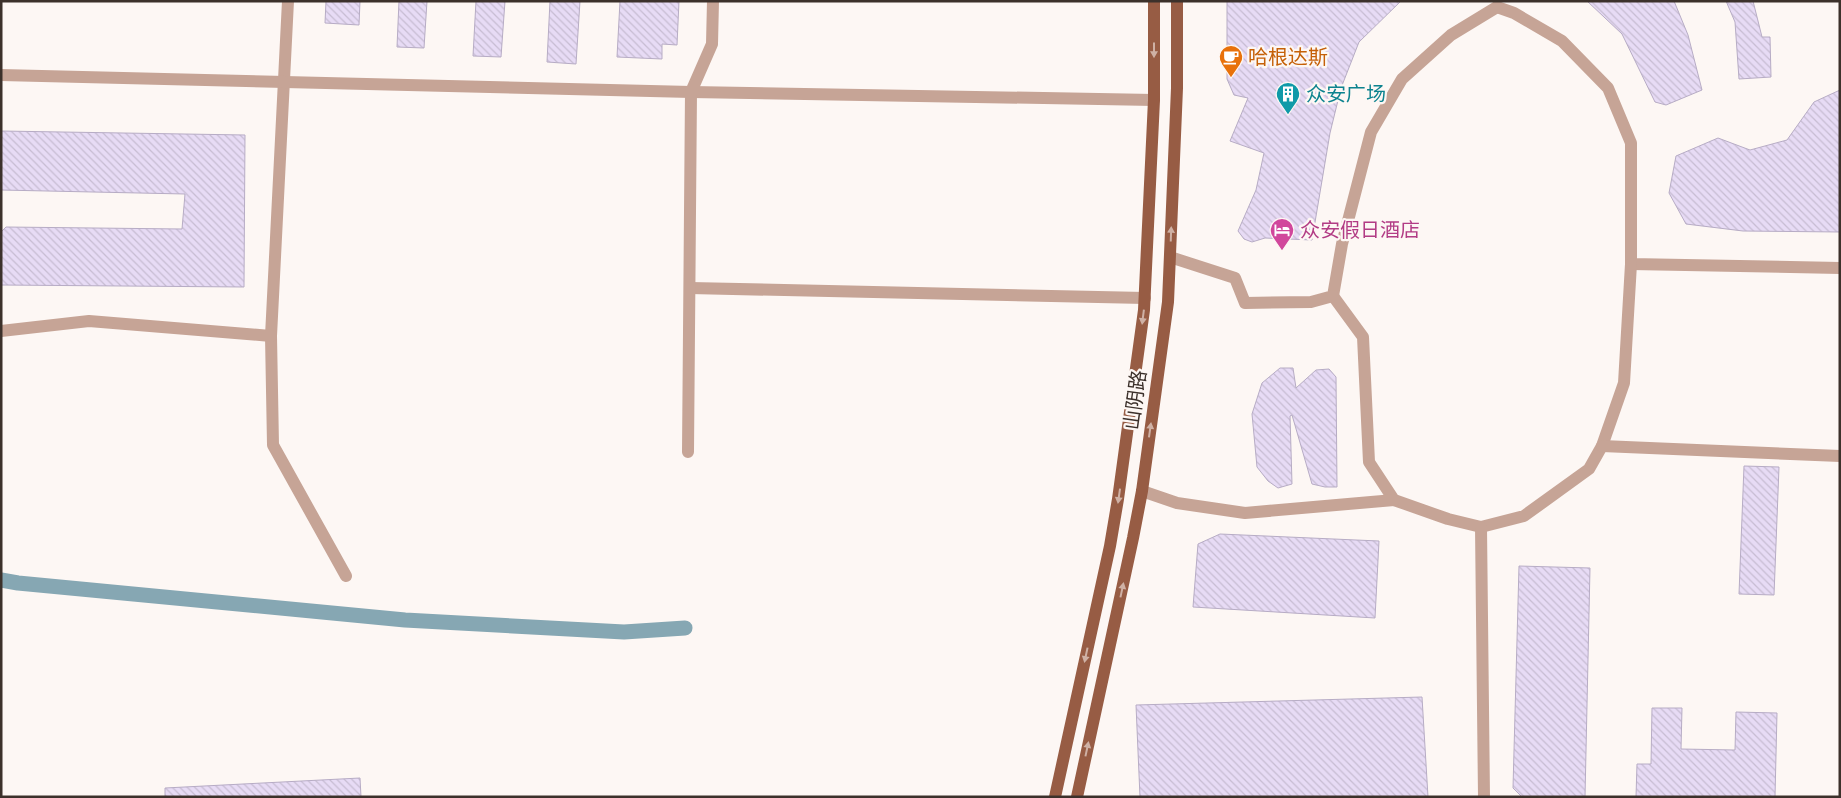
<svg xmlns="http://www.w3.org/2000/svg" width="1841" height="798" viewBox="0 0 1841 798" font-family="Jost,'Noto Sans SC',sans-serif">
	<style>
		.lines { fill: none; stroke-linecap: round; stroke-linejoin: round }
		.canal { stroke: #86a7b3; stroke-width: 15 }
		.building { fill: url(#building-back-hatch); stroke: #b7acc5 }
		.minor { stroke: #c6a496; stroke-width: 12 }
		.major { stroke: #975c44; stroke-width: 12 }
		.oneway { fill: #cfb1a5 }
		.labels { text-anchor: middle; stroke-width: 4.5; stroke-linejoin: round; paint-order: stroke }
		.food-label { font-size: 20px; fill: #c56008; stroke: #fdf7f4; text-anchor: start }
		.culture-label { font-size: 20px; fill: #0d838f; stroke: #fdf7f4; text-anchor: start }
		.hotel-label { font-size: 20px; fill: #b23c85; stroke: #fdf7f4; text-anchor: start }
		.street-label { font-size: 20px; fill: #3c312b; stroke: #fdf7f4 }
	</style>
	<defs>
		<pattern id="building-back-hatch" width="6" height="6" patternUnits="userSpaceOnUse" patternTransform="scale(1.25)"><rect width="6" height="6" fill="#e7dbf5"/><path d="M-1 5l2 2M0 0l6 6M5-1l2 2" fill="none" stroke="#c7bcd2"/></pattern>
	</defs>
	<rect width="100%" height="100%" fill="#fdf7f4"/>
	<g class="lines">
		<!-- canal -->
		<polyline class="canal" points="1,580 18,583 405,620 624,632 685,628"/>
	</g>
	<!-- building -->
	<g class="building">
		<polygon points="326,1 360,1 359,25 325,23"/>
		<polygon points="399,1 427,1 424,48 397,47"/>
		<polygon points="476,1 505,1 501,57 473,56"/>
		<polygon points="550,1 580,1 576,64 547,62"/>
		<polygon points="620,1 679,1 677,45 662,44 662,59 617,57"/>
		<polygon points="1227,1 1401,1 1359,42 1341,88 1330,133 1312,240 1265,238 1252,242 1244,239 1238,231 1256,190 1264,153 1230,141 1248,98 1234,95 1227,79"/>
		<polygon points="1587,1 1674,1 1688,35 1702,90 1666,105 1655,102 1622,34"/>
		<polygon points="1726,1 1753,1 1762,37 1770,37 1771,77 1739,79 1735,22"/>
		<polygon points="1840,90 1840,232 1743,231 1686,224 1669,193 1676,156 1718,138 1750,150 1787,140 1814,102"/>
		<polygon points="1,131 245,135 244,287 1,285 1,232 6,227 182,229 185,194 1,190"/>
		<polygon points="1280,368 1293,368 1296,388 1316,370 1329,369 1336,377 1337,487 1325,487 1312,484 1292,415 1290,416 1292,484 1278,488 1268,481 1257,467 1252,414 1262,383"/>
		<polygon points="1744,466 1779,467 1774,595 1739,594"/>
		<polygon points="1220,534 1379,541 1375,618 1193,607 1198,544"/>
		<polygon points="1519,566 1590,568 1585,797 1522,797 1513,788"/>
		<polygon points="1422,697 1428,797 1140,797 1136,705"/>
		<polygon points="1652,708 1682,708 1681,749 1735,750 1736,712 1777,713 1775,797 1636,797 1637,764 1651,764"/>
		<polygon points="360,778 361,797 165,797 165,788"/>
	</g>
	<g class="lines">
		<!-- minor -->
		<g class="minor">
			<polyline points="288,1 271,336 273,445 346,576"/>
			<polyline points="1497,7 1514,13 1562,41 1608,88 1631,143 1631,264 1840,268"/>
			<polyline points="1,75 691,92 1154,100"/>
			<polyline points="1170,257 1235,278 1245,303 1311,302 1333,296 1342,244 1371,132 1402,79 1451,35 1497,7"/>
			<polyline points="690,288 1145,298"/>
			<polyline points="1333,296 1363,337 1369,462 1394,500 1448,519 1481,527 1524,516 1589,469 1602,446 1624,383 1631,264"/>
			<polyline points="1,331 89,321 271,336"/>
			<polyline points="1602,446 1840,456"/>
			<polyline points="688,452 691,92 712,44 713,1"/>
			<polyline points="1142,491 1177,503 1245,513 1394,500"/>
			<polyline points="1481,527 1484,797"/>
		</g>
		<!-- major -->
		<g class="major">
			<polyline points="1055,797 1110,546 1118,499 1144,310 1154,100 1154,1"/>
			<polyline points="1077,797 1133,538 1142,491 1168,302 1177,88 1177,1"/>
		</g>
	</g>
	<!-- one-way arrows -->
	<defs><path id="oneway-solid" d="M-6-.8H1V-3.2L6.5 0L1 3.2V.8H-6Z" transform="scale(1.25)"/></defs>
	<g class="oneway">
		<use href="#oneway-solid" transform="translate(1154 50) rotate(90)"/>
		<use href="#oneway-solid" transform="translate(1171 234) rotate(-88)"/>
		<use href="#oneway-solid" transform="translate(1143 317) rotate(97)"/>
		<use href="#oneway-solid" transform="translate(1150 430) rotate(-82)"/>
		<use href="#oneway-solid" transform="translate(1119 496) rotate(98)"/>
		<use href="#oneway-solid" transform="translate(1122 590) rotate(-78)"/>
		<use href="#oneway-solid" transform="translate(1086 655) rotate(102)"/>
		<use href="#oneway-solid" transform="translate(1087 749) rotate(-78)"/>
	</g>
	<!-- icons -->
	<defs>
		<g id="cafe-pin" transform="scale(1.25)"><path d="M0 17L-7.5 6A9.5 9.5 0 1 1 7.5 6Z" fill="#e8710a" stroke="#fdf7f4"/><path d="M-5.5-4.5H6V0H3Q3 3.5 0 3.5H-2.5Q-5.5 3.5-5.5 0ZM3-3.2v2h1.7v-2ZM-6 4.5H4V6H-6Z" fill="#fff"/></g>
		<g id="building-pin" transform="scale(1.25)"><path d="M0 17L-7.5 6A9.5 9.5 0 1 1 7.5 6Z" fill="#0f9aa8" stroke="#fdf7f4"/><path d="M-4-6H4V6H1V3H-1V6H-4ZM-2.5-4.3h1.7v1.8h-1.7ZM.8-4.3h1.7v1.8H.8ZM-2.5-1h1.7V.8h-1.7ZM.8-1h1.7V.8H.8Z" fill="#fff"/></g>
		<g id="hotel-pin" transform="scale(1.25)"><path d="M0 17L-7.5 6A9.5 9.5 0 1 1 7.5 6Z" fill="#d1479c" stroke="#fdf7f4"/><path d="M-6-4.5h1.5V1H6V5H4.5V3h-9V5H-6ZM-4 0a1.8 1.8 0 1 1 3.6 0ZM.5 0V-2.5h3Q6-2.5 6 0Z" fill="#fff"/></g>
	</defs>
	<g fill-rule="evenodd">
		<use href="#cafe-pin" x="1231" y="57"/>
		<use href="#building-pin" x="1288" y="94"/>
		<use href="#hotel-pin" x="1282" y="230"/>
	</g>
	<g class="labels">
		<!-- food labels -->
		<g class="food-label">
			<text x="1248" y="64">哈根达斯</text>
		</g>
		<!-- culture labels -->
		<g class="culture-label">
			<text x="1306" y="101">众安广场</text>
		</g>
		<!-- hotel labels -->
		<g class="hotel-label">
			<text x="1300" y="237">众安假日酒店</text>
		</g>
		<!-- street labels -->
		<g class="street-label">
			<text transform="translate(1135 400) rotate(-82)" y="7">山阴路</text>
		</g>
	</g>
	<!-- border -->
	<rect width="1841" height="798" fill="none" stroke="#3c312b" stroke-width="5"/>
</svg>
